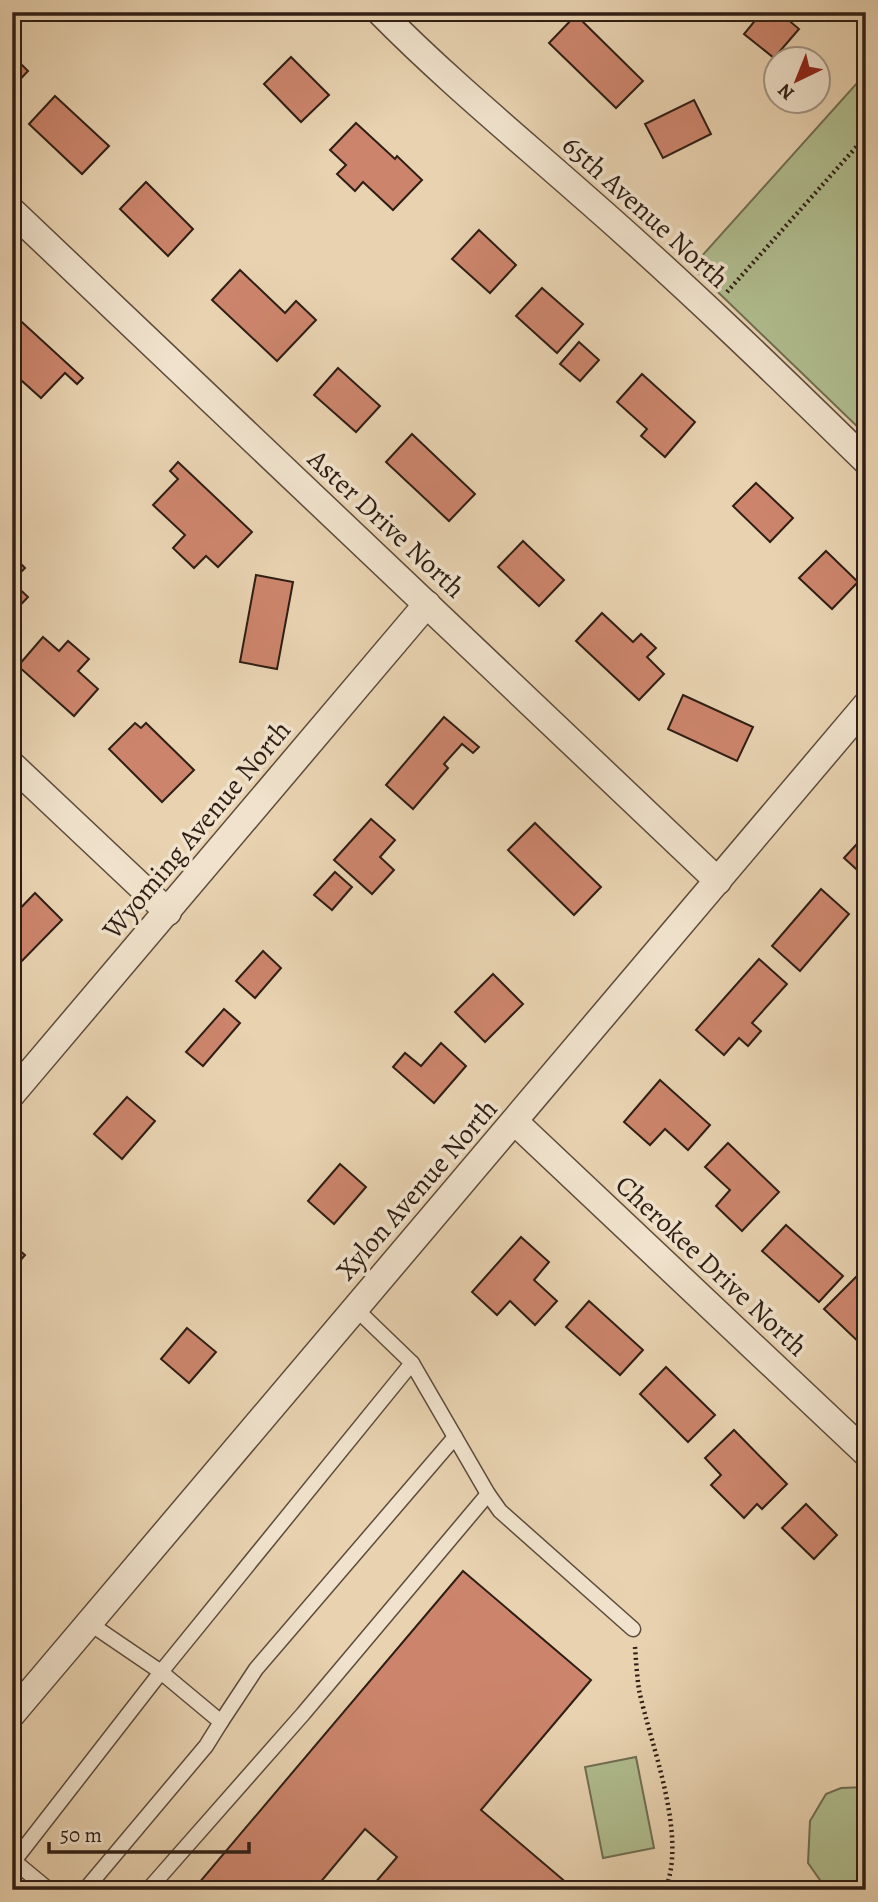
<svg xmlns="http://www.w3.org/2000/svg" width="878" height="1902" viewBox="0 0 878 1902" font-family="Alegreya,serif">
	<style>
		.green { fill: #b0bd8f; stroke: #706e52; stroke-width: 2 }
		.building { fill: #cc856c; stroke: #2f1e14; stroke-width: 2 }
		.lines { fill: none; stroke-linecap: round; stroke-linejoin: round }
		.service-casing { stroke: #5d4b3b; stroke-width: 17 }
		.minor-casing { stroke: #5d4b3b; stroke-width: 29 }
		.path { stroke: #2f1e14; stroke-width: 4.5; stroke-dasharray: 2 3.5; stroke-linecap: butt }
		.service { stroke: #f0e2cc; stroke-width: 14 }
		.minor { stroke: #f0e2cc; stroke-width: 26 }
		.labels { text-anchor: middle; stroke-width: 7; stroke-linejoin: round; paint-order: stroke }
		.street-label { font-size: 28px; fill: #2f1e14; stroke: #f0e2cc }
	</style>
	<rect width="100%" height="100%" fill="#e8d2b0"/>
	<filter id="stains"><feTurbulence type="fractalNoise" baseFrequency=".00286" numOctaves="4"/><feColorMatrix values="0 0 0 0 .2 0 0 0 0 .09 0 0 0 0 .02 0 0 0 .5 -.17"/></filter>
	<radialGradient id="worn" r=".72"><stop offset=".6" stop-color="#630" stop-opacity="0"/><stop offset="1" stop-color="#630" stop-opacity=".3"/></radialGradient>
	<!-- green -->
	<g class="green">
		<polygon points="866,73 866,435 692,267"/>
		<polygon points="636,1757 654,1848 603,1858 585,1767"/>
		<polygon points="866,1787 866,1890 827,1890 808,1863 810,1821 826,1794 841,1788"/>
	</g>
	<!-- building -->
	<g class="building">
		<polygon points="762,12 779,12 799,29 774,58 744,34"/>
		<polygon points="576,15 643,81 616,108 549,43"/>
		<polygon points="12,55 28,71 12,88"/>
		<polygon points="291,57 329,95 301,122 264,84"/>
		<polygon points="55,96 109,146 82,174 29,124"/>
		<polygon points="694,100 711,134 663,158 645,124"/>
		<polygon points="356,123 395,159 397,156 422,180 393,210 363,182 355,191 337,174 346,165 330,150"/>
		<polygon points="146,182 193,229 168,256 120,209"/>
		<polygon points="479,230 516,265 490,293 452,259"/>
		<polygon points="240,270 285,313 296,301 316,320 277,361 212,300"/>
		<polygon points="542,288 583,324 557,353 516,316"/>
		<polygon points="12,313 83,378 77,384 65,373 41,398 12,372"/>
		<polygon points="579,342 599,360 580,381 560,364"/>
		<polygon points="338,368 380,406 356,432 314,395"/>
		<polygon points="642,374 695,422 665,457 641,436 647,429 617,402"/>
		<polygon points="412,434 475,494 449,521 386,462"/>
		<polygon points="178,462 252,532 218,567 206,556 194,568 173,548 185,535 153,505 178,479 170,471"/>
		<polygon points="756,483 793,518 770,542 733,506"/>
		<polygon points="523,541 564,580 539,606 498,567"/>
		<polygon points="826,551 858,582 832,609 799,578"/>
		<polygon points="22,565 25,568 12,581 12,575"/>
		<polygon points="256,575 293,582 277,669 240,662"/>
		<polygon points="12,582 28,597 12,614"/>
		<polygon points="602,613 633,642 641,634 656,648 647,657 664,674 639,700 576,641"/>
		<polygon points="43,637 59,651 68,641 89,659 78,671 98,689 74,716 18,666"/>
		<polygon points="683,695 753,727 737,761 668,729"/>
		<polygon points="444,717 479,747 473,753 462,744 444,764 448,768 413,809 386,785"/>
		<polygon points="135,723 141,728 146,723 194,770 162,802 109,749"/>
		<polygon points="371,819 395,840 380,857 394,870 372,894 334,860"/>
		<polygon points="535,823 601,887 574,915 508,850"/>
		<polygon points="866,834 866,878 844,858"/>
		<polygon points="335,872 352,887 332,910 314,895"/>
		<polygon points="821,889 849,914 800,971 772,946"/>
		<polygon points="35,893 62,920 12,971 12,917"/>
		<polygon points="263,951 281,968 255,998 236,981"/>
		<polygon points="759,959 787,984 752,1023 761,1031 748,1046 739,1038 724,1055 696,1030"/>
		<polygon points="493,974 523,1004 485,1042 455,1012"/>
		<polygon points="224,1009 240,1023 203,1066 186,1052"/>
		<polygon points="441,1043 466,1066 434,1103 393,1067 405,1053 421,1066"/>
		<polygon points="660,1080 710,1125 688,1150 665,1129 650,1145 624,1122"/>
		<polygon points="127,1097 155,1121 122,1159 94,1134"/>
		<polygon points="728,1143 779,1192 742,1231 716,1206 730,1190 705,1167"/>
		<polygon points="340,1164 366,1187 334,1224 308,1201"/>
		<polygon points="786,1225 843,1276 819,1302 762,1251"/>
		<polygon points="521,1237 549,1262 534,1280 557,1301 535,1325 510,1301 497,1315 472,1292"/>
		<polygon points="12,1244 25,1255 12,1270"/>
		<polygon points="859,1274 866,1281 866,1349 824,1309"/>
		<polygon points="589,1301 643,1350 620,1375 566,1327"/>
		<polygon points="187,1328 216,1352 189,1383 161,1359"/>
		<polygon points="666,1367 715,1415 688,1442 640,1394"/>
		<polygon points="734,1430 787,1484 762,1509 757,1504 744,1518 711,1485 721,1475 705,1458"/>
		<polygon points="806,1504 837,1535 814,1559 782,1528"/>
		<polygon points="463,1571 591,1680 481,1810 575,1890 369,1890 397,1857 365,1829 314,1890 193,1890"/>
	</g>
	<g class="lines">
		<!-- service casing -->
		<g class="service-casing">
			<g id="service">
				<polyline points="412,1363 488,1494 500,1511 633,1629"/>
				<polyline points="89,1623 161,1672 412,1363 355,1308"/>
				<polyline points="221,1722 256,1669 455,1437"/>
				<polyline points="12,1860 14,1861 161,1672 221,1722 206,1746 85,1890"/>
				<polyline points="12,1863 14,1861 49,1890"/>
				<polyline points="148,1890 303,1714 488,1494"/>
			</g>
		</g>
		<!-- minor casing -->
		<g class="minor-casing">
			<g id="minor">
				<path d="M380,12C446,79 518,138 588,200C684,284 775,372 866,461"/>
				<polyline points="12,211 718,881"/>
				<polyline points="12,765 168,912"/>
				<polyline points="12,1094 427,604"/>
				<polyline points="515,1122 866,1453"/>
				<polyline points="12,1714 866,705"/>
			</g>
		</g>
		<!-- path -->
		<g class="path">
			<polyline points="727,292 866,136"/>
			<path d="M635,1647C636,1661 637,1676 639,1690C651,1746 688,1836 665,1890"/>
		</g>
		<!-- service -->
		<use href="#service" class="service"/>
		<!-- minor -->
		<use href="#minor" class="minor"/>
	</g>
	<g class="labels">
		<!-- street labels -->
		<g class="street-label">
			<text transform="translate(646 211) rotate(42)" y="10">65th Avenue North</text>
			<text transform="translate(387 523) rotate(43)" y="10">Aster Drive North</text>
			<text transform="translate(196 829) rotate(-50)" y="10">Wyoming Avenue North</text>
			<text transform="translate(416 1189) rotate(-49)" y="10">Xylon Avenue North</text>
			<text transform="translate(712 1265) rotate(43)" y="10">Cherokee Drive North</text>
		</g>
	</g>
	<!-- margin -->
	<rect width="878" height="1902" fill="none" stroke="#e8d2b0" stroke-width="42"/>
	<rect x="14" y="14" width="850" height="1874" fill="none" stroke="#2f1e14" stroke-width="3.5"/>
	<rect x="21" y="21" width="836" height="1860" fill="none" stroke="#2f1e14" stroke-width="2"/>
	<!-- north arrow -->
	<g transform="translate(797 80) rotate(223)"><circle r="33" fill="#f0e2cc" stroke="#a39482" stroke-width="2"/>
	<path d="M0-5L12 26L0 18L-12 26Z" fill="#8f2418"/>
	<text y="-10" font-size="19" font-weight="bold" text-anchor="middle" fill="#2f1e14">N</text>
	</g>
	<!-- scale -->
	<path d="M49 1842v10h200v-10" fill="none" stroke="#2f1e14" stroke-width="3.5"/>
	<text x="60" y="1842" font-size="21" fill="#2f1e14" stroke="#f0e2cc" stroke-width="5" paint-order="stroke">50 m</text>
	<rect width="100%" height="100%" filter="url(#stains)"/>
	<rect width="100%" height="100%" fill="url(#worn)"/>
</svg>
